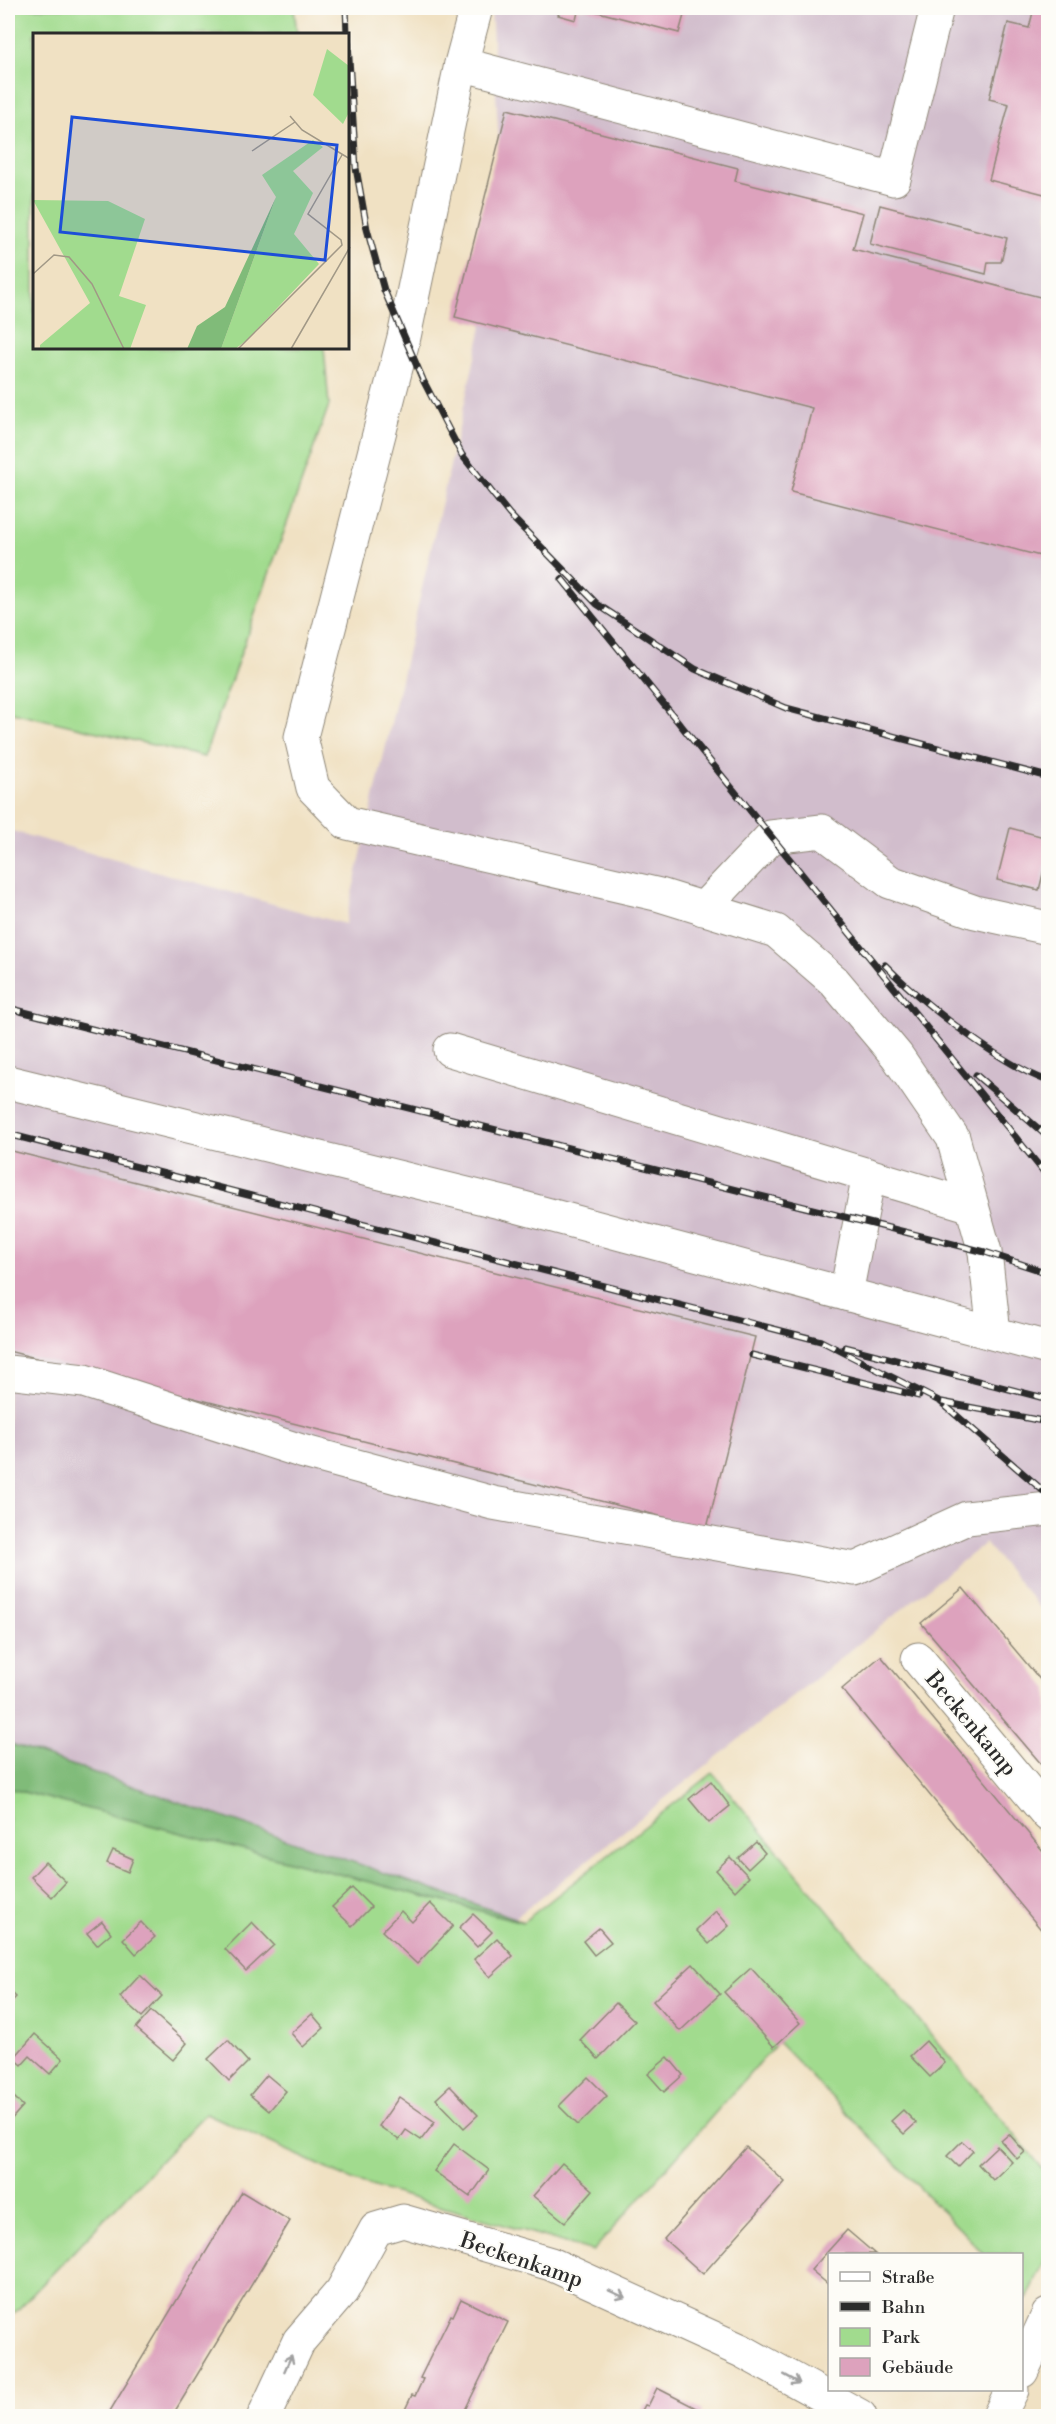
<svg xmlns="http://www.w3.org/2000/svg" width="1056" height="2424" viewBox="0 0 1056 2424" font-family="'Libre Bodoni',serif">
	<style>
		.industrial { fill: #d1bdcc }
		.green { fill: #a1db8e; stroke: #66835c; stroke-width: 1.5 }
		.forest { fill: #80bb79; stroke: #567352; stroke-width: 1.5 }
		.building { fill: #dda2bd }
		.lines { fill: none; stroke-linecap: round; stroke-linejoin: round }
		.minor-casing { stroke: #8e8677; stroke-width: 35 }
		.minor { stroke: #fff; stroke-width: 33 }
		.rail-casing { stroke: #2b2b2b; stroke-width: 7 }
		.rail { stroke: #fdfcf7; stroke-width: 4.5; stroke-dasharray: 14; stroke-linecap: butt }
		.oneway { stroke: #a0a0a0 }
		.labels { text-anchor: middle; stroke-width: 4.5; stroke-linejoin: round; paint-order: stroke }
		.street-label { font-size: 22px; fill: #2b2b2b; stroke: #fdfcf7 }
		.inset-road { fill: none; stroke: #a19886; stroke-width: 1.5 }
		.view { fill: #1d4ed8; fill-opacity: 0.15; stroke: #1d4ed8; stroke-width: 3 }
		.inset-edge { fill: none; stroke: #2b2b2b; stroke-width: 3 }
	</style>
	<rect width="100%" height="100%" fill="#fdfcf7"/>
	<filter id="ink" filterUnits="userSpaceOnUse"><feTurbulence type="fractalNoise" baseFrequency=".0167" numOctaves="2"/><feDisplacementMap in="SourceGraphic" scale="12" xChannelSelector="R" yChannelSelector="G"/><feConvolveMatrix kernelMatrix="1 2 1 2 8 2 1 2 1" color-interpolation-filters="sRGB"/></filter>
	<filter id="wash" filterUnits="userSpaceOnUse"><feTurbulence type="fractalNoise" baseFrequency=".008" numOctaves="4" result="noise"/><feDisplacementMap in="SourceGraphic" scale="24" xChannelSelector="R" yChannelSelector="G"/><feGaussianBlur stdDeviation="1.35" result="paint"/><feColorMatrix in="noise" values="0 0 0 0 0 0 0 0 0 0 0 0 0 0 0 0 0 1.4 0 .05"/><feComposite in="paint" operator="in"/></filter>
	<g filter="url(#wash)">
		<rect width="100%" height="100%" fill="#f0e1c3"/>
		<!-- industrial -->
		<polygon class="industrial" points="491,8 1048,8 1048,1617 985,1543 515,1918 8,1743 8,830 345,924 504,231"/>
		<!-- green -->
		<g class="green">
			<polygon points="8,8 294,8 297,34 34,34 34,348 324,348 329,405 204,757 8,711"/>
			<polygon points="713,1773 1048,2175 1048,2254 1027,2299 1022,2293 1022,2254 984,2254 778,2042 593,2251 354,2181 206,2113 8,2320 8,1788 523,1922"/>
		</g>
		<!-- forest -->
		<polygon class="forest" points="8,1743 515,1918 523,1922 8,1788"/>
		<g id="blocks">
			<!-- building -->
			<g class="building">
				<polygon points="560,8 579,8 576,20 558,15"/>
				<polygon points="583,8 686,8 679,33"/>
				<polygon points="1034,8 1048,8 1048,195 989,180 1009,104 989,99 1008,23 1029,28"/>
				<polygon points="507,109 738,168 735,181 863,213 853,249 1048,299 1048,558 791,492 812,408 455,317"/>
				<polygon points="880,205 1007,238 1001,262 988,262 986,274 870,244"/>
				<polygon points="1010,828 1048,838 1048,854 1039,890 997,880"/>
				<polygon points="8,1150 755,1337 707,1528 8,1351"/>
				<polygon points="963,1588 1048,1689 1048,1772 921,1623"/>
				<polygon points="881,1656 1048,1857 1048,1938 842,1689"/>
				<polygon points="711,1781 730,1806 709,1823 689,1799"/>
				<polygon points="756,1842 765,1853 748,1869 738,1858"/>
				<polygon points="113,1850 133,1859 128,1872 107,1863"/>
				<polygon points="730,1857 749,1877 735,1891 716,1870"/>
				<polygon points="45,1862 66,1882 52,1897 31,1877"/>
				<polygon points="352,1888 371,1907 352,1926 332,1907"/>
				<polygon points="430,1903 453,1926 417,1964 382,1931 401,1911 412,1922"/>
				<polygon points="716,1911 729,1926 709,1944 696,1930"/>
				<polygon points="473,1914 492,1932 477,1947 459,1928"/>
				<polygon points="102,1921 111,1933 97,1945 87,1933"/>
				<polygon points="141,1922 155,1937 136,1954 123,1939"/>
				<polygon points="252,1922 274,1945 246,1971 225,1949"/>
				<polygon points="599,1928 611,1942 594,1955 583,1941"/>
				<polygon points="497,1938 513,1956 490,1977 474,1959"/>
				<polygon points="693,1964 720,1994 680,2031 653,2001"/>
				<polygon points="751,1968 800,2023 774,2047 724,1992"/>
				<polygon points="140,1975 162,1996 142,2017 120,1997"/>
				<polygon points="8,1989 16,1997 8,2005"/>
				<polygon points="616,2003 635,2021 598,2059 580,2040"/>
				<polygon points="151,2011 187,2043 173,2060 136,2028"/>
				<polygon points="312,2014 324,2028 303,2047 291,2033"/>
				<polygon points="35,2034 63,2059 50,2074 30,2056 22,2065 14,2058"/>
				<polygon points="228,2040 248,2062 229,2081 208,2059"/>
				<polygon points="926,2041 945,2063 930,2077 910,2056"/>
				<polygon points="668,2057 683,2075 664,2092 648,2074"/>
				<polygon points="267,2075 286,2091 269,2111 250,2095"/>
				<polygon points="588,2077 607,2096 578,2125 559,2106"/>
				<polygon points="450,2086 478,2115 464,2128 436,2099"/>
				<polygon points="8,2091 23,2106 8,2123"/>
				<polygon points="399,2097 435,2122 421,2140 406,2130 399,2140 379,2126"/>
				<polygon points="903,2110 916,2123 904,2134 891,2121"/>
				<polygon points="1009,2134 1025,2152 1017,2159 1001,2141"/>
				<polygon points="962,2141 973,2151 958,2167 947,2156"/>
				<polygon points="454,2144 489,2170 470,2197 434,2171"/>
				<polygon points="997,2146 1012,2162 993,2180 978,2164"/>
				<polygon points="746,2147 785,2182 703,2274 664,2239"/>
				<polygon points="562,2163 593,2190 565,2222 533,2196"/>
				<polygon points="242,2192 290,2221 191,2385 172,2416 107,2416"/>
				<polygon points="847,2230 875,2254 830,2254 830,2286 811,2270"/>
				<polygon points="461,2299 508,2322 462,2416 402,2416 412,2395 415,2396 423,2379 420,2378 451,2315 453,2316"/>
				<polygon points="657,2388 702,2411 700,2416 639,2416 645,2405 648,2406"/>
			</g>
		</g>
	</g>
	<g filter="url(#ink)">
		<use href="#blocks" fill-opacity="0" stroke="#8e8677" stroke-width="1.5"/>
		<g class="lines">
			<!-- minor casing -->
			<g class="minor-casing">
				<g id="minor">
					<polyline points="476,8 461,64 404,337 301,737 313,788 347,823 660,895 776,931 834,981 897,1056 953,1138 985,1252 994,1333"/>
					<polyline points="461,64 894,179 937,8"/>
					<polyline points="703,909 771,837 822,831 890,882 975,912 1048,928"/>
					<polyline points="450,1050 972,1206"/>
					<polyline points="8,1082 516,1206 1048,1348"/>
					<polyline points="846,1294 869,1175"/>
					<polyline points="8,1372 84,1381 301,1451 493,1503 855,1569 967,1518 1048,1509"/>
					<polyline points="918,1659 1048,1815"/>
					<polyline points="1022,2371 1048,2315"/>
					<polyline points="264,2416 299,2341 342,2291 376,2229 403,2221 551,2264 742,2351 860,2416"/>
					<polyline points="999,2416 1012,2390"/>
				</g>
			</g>
			<!-- minor -->
			<use href="#minor" class="minor"/>
			<!-- rail casing -->
			<g class="rail-casing">
				<g id="rail">
					<polyline points="346,8 347,34"/>
					<polyline points="348,43 356,168 367,229 384,290 423,380 462,455 509,514 597,604 695,669 786,708 1048,777"/>
					<polyline points="562,579 1048,1177"/>
					<path d="M885,965C921,1002 1000,1064 1048,1081"/>
					<polyline points="8,1008 985,1252 1048,1273"/>
					<polyline points="976,1075 1048,1137"/>
					<polyline points="8,1134 821,1341 941,1402 1048,1495"/>
					<polyline points="845,1347 1048,1399"/>
					<polyline points="752,1355 919,1396"/>
					<polyline points="942,1402 1048,1422"/>
				</g>
			</g>
			<!-- rail -->
			<use href="#rail" class="rail"/>
		</g>
		<!-- one-way arrows -->
		<defs><path id="oneway-shaft" d="M-6 0H5M1.5-3L5.5 0L1.5 3" fill="none" stroke-width="1.6" stroke-linecap="round" stroke-linejoin="round" transform="scale(1.5)"/></defs>
		<g class="oneway">
			<use href="#oneway-shaft" transform="translate(617 2294) rotate(24)"/>
			<use href="#oneway-shaft" transform="translate(288 2363) rotate(-66)"/>
			<use href="#oneway-shaft" transform="translate(792 2379) rotate(29)"/>
		</g>
	</g>
	<g class="labels">
		<!-- street labels -->
		<g class="street-label">
			<text transform="translate(972 1723) rotate(50)" y="8">Beckenkamp</text>
			<text transform="translate(522 2259) rotate(19)" y="8">Beckenkamp</text>
		</g>
	</g>
	<!-- overview -->
	<g transform="translate(33 33)">
		<rect width="316" height="316" fill="#f0e1c3"/>
		<path d="M294,16L316,33V79L310,91L280,62ZM280,107L290,114L260,138L280,160L261,201L286,231L214,307L202,316H188L243,164L229,142ZM0,167L75,168L112,186L86,263L113,272L97,316H7V312L57,270Z" fill="#a1db8e"/>
		<path d="M243,164L188,316H154L164,293L192,274Z" fill="#80bb79"/>
		<path class="inset-road" d="M257,83L269,97L317,126M219,118L262,89M0,241L21,222L36,224L59,251L91,316M205,316L309,212L308,207L275,181L309,122M258,316L317,214"/>
		<path class="view" d="M39,84L304,112L292,227L27,199Z"/>
		<rect width="316" height="316" class="inset-edge"/>
	</g>
	<!-- margin -->
	<rect width="1056" height="2424" fill="none" stroke="#fdfcf7" stroke-width="30"/>
	<!-- legend -->
	<rect x="828" y="2253" width="195" height="138" fill="#fdfcf7" stroke="#a9a8a5" stroke-width="1.5"/>
	<rect x="840" y="2272" width="30" height="9" fill="#ffffff" stroke="#a9a8a5" stroke-width="1.5"/>
	<text x="882" y="2283" font-size="18" fill="#2b2b2b">Straße</text>
	<rect x="840" y="2302" width="30" height="9" fill="#2b2b2b" stroke="#a9a8a5" stroke-width="1.5"/>
	<text x="882" y="2313" font-size="18" fill="#2b2b2b">Bahn</text>
	<rect x="840" y="2328" width="30" height="18" fill="#a1db8e" stroke="#a9a8a5" stroke-width="1.5"/>
	<text x="882" y="2343" font-size="18" fill="#2b2b2b">Park</text>
	<rect x="840" y="2358" width="30" height="18" fill="#dda2bd" stroke="#a9a8a5" stroke-width="1.5"/>
	<text x="882" y="2373" font-size="18" fill="#2b2b2b">Gebäude</text>
</svg>
